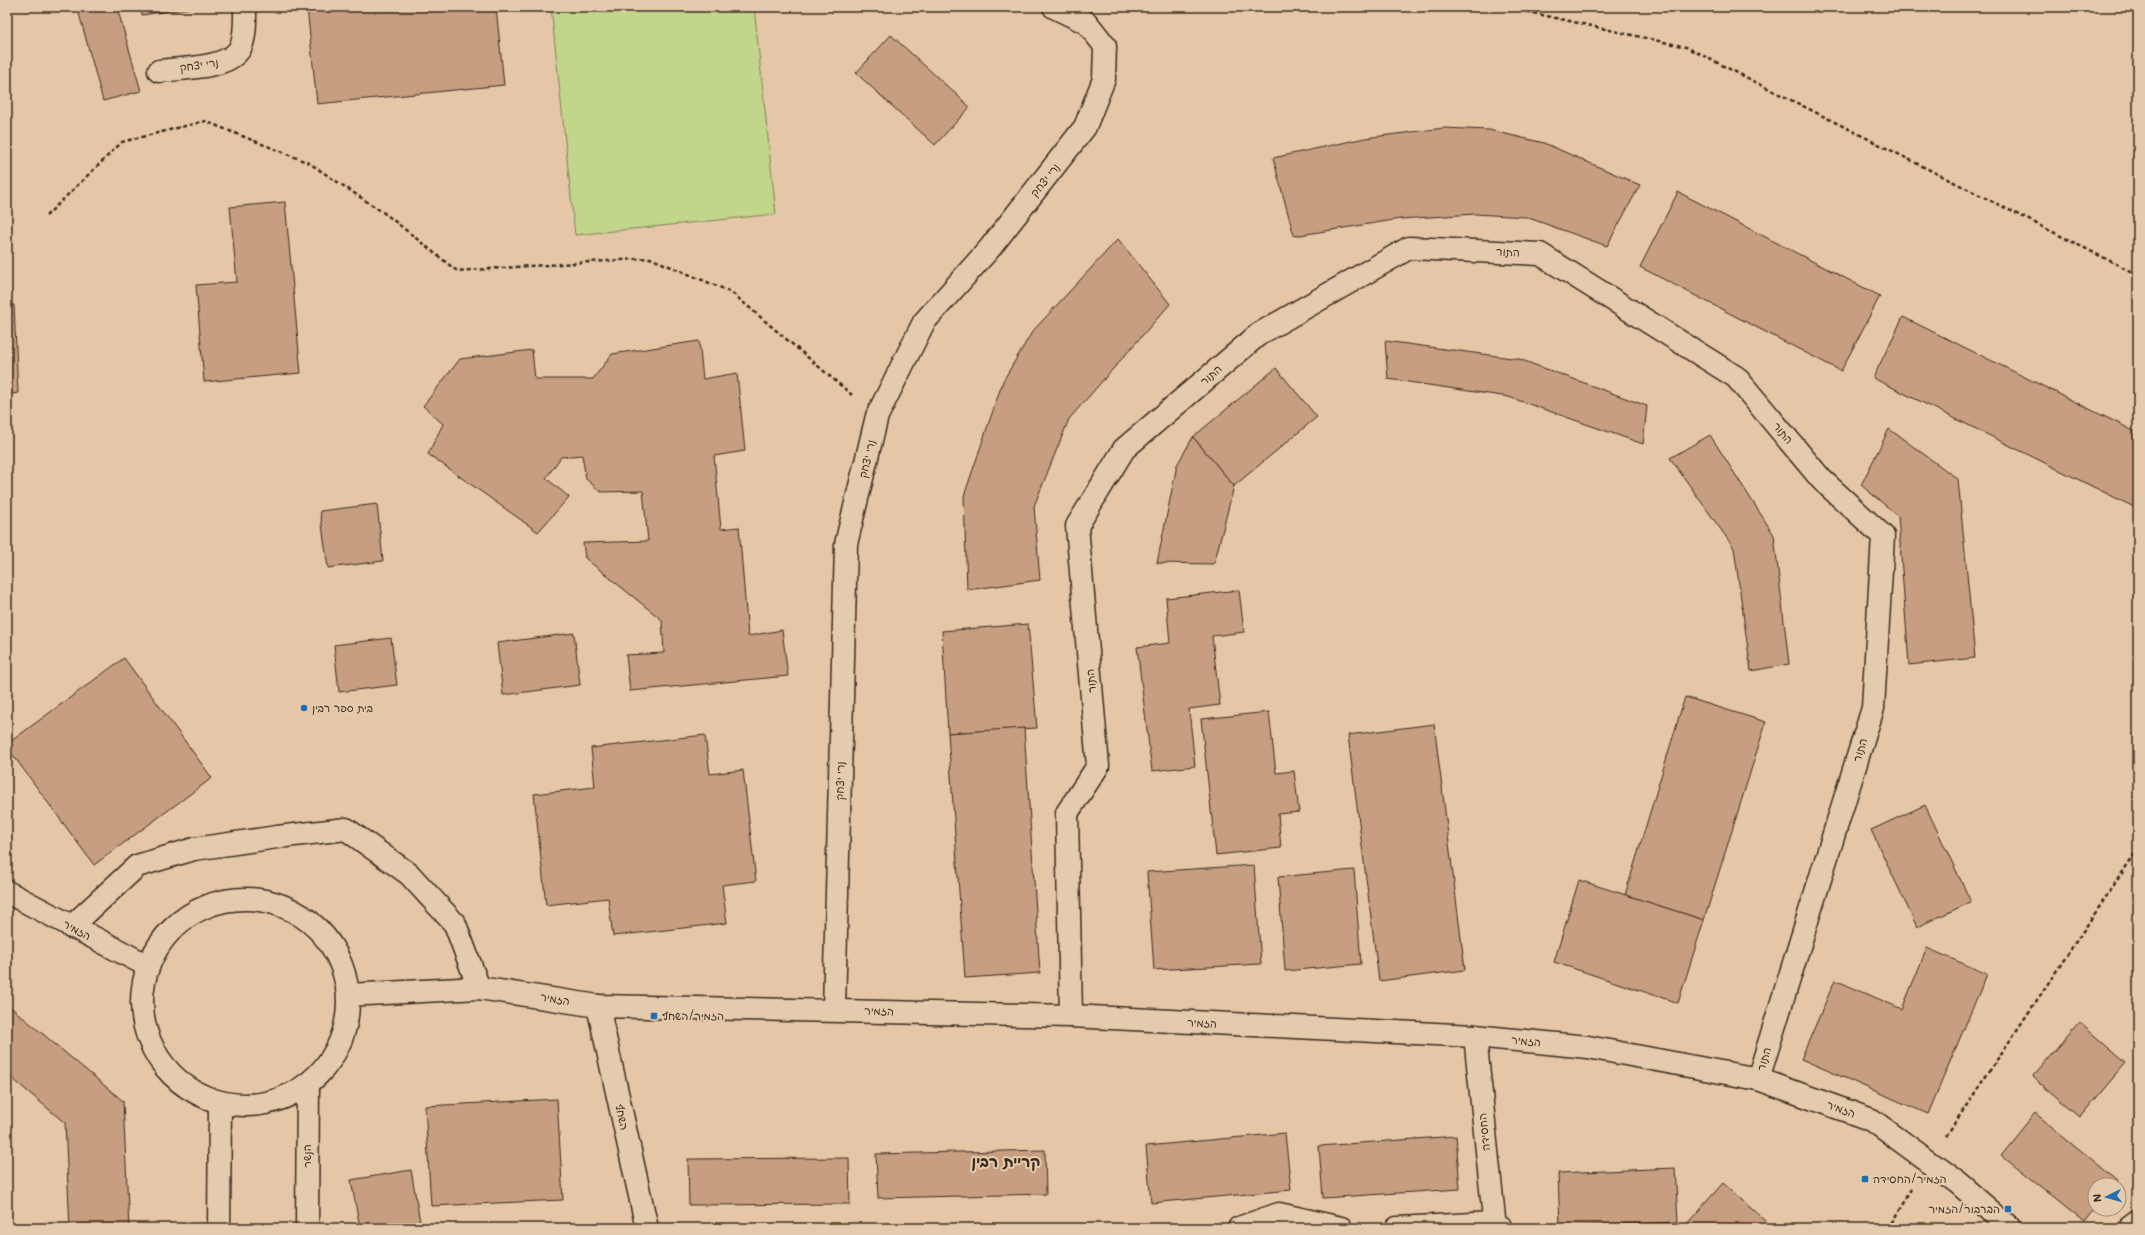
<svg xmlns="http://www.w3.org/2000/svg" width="2145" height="1235" viewBox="0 0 2145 1235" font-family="Mali,'Playpen Sans Hebrew',sans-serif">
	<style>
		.green { fill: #c2d68b; stroke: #7e8054 }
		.building { fill: #c79e80; stroke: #3b2a1e }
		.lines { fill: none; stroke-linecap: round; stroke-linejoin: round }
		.street-casing { stroke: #3b2a1e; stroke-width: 25 }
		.path { stroke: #3b2a1e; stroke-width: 2.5; stroke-dasharray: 4 3; stroke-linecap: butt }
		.street { stroke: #e5cbad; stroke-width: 22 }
		.poi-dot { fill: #1f6fb2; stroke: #e5cbad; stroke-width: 1.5 }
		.labels { text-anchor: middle; stroke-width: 4; stroke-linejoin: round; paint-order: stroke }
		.street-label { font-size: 11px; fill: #3b2a1e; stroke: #e5cbad }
		.poi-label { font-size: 11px; fill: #3b2a1e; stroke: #e5cbad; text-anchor: start }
		.district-label { font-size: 15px; font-weight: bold; fill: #3b2a1e; stroke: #e5cbad }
	</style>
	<rect width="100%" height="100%" fill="#e5c7a8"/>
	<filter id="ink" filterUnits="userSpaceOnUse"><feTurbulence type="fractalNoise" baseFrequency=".025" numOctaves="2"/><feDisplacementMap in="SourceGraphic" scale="8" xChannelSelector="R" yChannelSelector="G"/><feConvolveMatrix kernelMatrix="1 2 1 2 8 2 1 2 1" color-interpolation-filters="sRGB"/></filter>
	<g filter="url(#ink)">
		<!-- green -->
		<polygon class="green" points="551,7 754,7 776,214 575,235"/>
		<!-- building -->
		<g class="building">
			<polygon points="89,7 117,7 141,91 103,101 78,10"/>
			<polygon points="141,7 189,7 190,8 142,15"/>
			<polygon points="307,7 496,7 504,85 317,104"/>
			<polygon points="891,35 970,107 935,145 856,73"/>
			<polygon points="1444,128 1489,130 1544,143 1640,185 1607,246 1526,217 1475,214 1400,219 1294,236 1273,158 1365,138"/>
			<polygon points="1678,192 1880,296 1841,371 1640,267"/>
			<polygon points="285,202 301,373 204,382 196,285 237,282 230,207"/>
			<polygon points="1118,239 1170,304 1069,419 1034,506 1040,580 967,590 964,496 1003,381 1032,332"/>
			<polygon points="7,305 14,305 18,393 7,395"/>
			<polygon points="1903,317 2138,433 2138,509 1873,378"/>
			<polygon points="699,341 703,379 737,373 745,451 714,456 721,529 739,527 748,636 782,630 788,676 630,691 626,655 664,653 662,620 585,558 583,543 648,541 643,491 601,492 586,479 582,455 561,457 546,478 569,497 538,532 428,454 443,424 423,406 460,359 532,350 535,379 593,379 612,354"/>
			<polygon points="1385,341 1519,359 1647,406 1643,444 1509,397 1388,379"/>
			<polygon points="1276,368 1317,417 1234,486 1193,437"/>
			<polygon points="1889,429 1958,479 1975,658 1909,665 1898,516 1861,485"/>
			<polygon points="1710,435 1774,535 1789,664 1751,671 1734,548 1670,458"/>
			<polygon points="1193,437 1234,486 1214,564 1157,563 1177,465"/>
			<polygon points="377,504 383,561 328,568 320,511"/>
			<polygon points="1239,590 1244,632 1212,636 1220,705 1189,709 1195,766 1152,771 1137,647 1170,643 1166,598"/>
			<polygon points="1028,624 1037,728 948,733 942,631"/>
			<polygon points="574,633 580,685 503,695 497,643"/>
			<polygon points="391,638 397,685 339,692 334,645"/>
			<polygon points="124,658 212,778 94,865 7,747 7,744"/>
			<polygon points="1685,697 1766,722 1704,920 1625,895"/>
			<polygon points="1269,712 1276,773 1294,771 1299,812 1278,814 1281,848 1216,855 1201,719"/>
			<polygon points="1434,724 1465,970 1379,981 1348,735"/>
			<polygon points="1024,728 1040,973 965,978 948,733"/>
			<polygon points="705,735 710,774 743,770 756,881 722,885 727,923 613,936 608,898 546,905 534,794 595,787 591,748"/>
			<polygon points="1925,805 1971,902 1917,927 1871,830"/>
			<polygon points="1254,865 1261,964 1154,970 1147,872"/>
			<polygon points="1354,870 1361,964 1285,971 1278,877"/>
			<polygon points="1579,880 1704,920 1678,1003 1554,962"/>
			<polygon points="1927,948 1987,974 1928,1114 1801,1059 1835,980 1902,1009"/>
			<polygon points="7,1004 123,1101 129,1228 70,1228 65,1123 7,1074"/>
			<polygon points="2080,1023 2126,1063 2080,1117 2033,1077"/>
			<polygon points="557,1099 563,1200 431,1206 425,1106"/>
			<polygon points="2035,1113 2117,1180 2113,1185 2095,1185 2095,1208 2084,1222 2001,1155"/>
			<polygon points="1285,1133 1291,1190 1151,1203 1146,1146"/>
			<polygon points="1456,1136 1460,1189 1323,1198 1319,1146"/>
			<polygon points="1045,1150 1046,1194 878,1198 876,1154"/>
			<polygon points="849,1158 850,1204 689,1205 688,1159"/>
			<polygon points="1675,1168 1678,1222 1560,1227 1558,1173"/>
			<polygon points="411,1170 421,1228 360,1228 351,1180"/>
			<polygon points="1723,1183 1773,1228 1687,1228 1685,1226"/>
		</g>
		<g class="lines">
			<!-- street casing -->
			<g class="street-casing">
				<g id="street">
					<path d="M159,71C180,68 226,69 239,50C246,39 245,19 245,7"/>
					<polyline points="7,892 148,966"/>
					<circle cx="245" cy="1002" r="103"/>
					<polyline points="71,927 137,866 194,849 277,837 346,829 409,874 455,924 479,988"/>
					<polyline points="348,995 479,988 598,1006 1071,1016 1475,1036 1588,1047 1758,1079 1872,1120 1958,1183 2010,1228"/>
					<polyline points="598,1006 647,1228"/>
					<polyline points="834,1010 846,544 877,416 924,322 990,248 1085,127 1104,79 1105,46 1087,23 1054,7"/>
					<polyline points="1071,1016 1067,813 1098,766 1077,526 1124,449 1259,334 1409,248 1540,254 1736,377 1821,479 1883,536 1873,708 1758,1079"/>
					<polyline points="1475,1036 1495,1228"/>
					<polyline points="219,1228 220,1103"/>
					<polyline points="307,1228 308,1085"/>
					<polyline points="1239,1228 1279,1214 1341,1228"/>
					<polyline points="1397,1228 1493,1223 1501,1228"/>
					<polyline points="2130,1228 2138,1222"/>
				</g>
			</g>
			<!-- path -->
			<g class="path">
				<polyline points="1506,7 1686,47 2138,275"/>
				<polyline points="46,216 122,142 205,121 309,163 387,215 457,271 650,258 731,292 852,395"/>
				<polyline points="1946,1136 2138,849"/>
				<polyline points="1889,1228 1912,1189"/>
			</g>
			<!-- street -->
			<use href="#street" class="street"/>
		</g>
	</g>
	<!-- markers -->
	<g class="poi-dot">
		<circle cx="304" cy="708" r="4"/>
		<rect x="650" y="1012" width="8" height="8" rx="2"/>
		<rect x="1861" y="1175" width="8" height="8" rx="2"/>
		<rect x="2004" y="1205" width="8" height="8" rx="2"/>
	</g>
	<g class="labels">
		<!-- street labels -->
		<g class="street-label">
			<text transform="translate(199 65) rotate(-8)" y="4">נרי יצחק</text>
			<text transform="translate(1045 180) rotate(-51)" y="4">נרי יצחק</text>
			<text transform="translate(1508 252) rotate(3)" y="4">התור</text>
			<text transform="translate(1211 375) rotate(-41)" y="4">התור</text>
			<text transform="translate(1783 433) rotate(50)" y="4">התור</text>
			<text transform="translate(867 459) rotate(-77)" y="4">נרי יצחק</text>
			<text transform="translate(1091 681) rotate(-95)" y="4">התור</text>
			<text transform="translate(1860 750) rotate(-73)" y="4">התור</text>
			<text transform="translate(840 781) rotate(-89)" y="4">נרי יצחק</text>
			<text transform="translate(77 930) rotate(28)" y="4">הזמיר</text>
			<text transform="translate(555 999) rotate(9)" y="4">הזמיר</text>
			<text transform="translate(879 1011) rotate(2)" y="4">הזמיר</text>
			<text transform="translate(1202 1023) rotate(3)" y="4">הזמיר</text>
			<text transform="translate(1526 1041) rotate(6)" y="4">הזמיר</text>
			<text transform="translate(1764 1059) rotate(-73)" y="4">התור</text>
			<text transform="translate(1841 1109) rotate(20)" y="4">הזמיר</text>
			<text transform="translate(622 1117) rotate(78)" y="4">השחף</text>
			<text transform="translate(1484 1132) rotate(-96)" y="4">החסידה</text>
			<text transform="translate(307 1156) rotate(-90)" y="4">הנשר</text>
		</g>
		<!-- poi labels -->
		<g class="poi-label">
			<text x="312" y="712">בית ספר רבין</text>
			<text x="662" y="1020">הזמיר/השחף</text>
			<text x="1873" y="1183">הזמיר/החסידה</text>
			<text x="2000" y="1213" text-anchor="end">הברבור/הזמיר</text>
		</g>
		<!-- district labels -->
		<g class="district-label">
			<text x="1006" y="1167">קריית רבין</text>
		</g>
	</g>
	<!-- margin -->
	<rect width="2145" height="1235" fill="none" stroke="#e5cbad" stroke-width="24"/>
	<rect x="12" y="12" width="2121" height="1211" fill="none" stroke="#3b2a1e" stroke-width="1.5" filter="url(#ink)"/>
	<!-- north arrow -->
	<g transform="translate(2107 1197) rotate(264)"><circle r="19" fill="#e5cbad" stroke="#a18b74"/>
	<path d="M0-3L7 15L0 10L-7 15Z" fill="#1f6fb2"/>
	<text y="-6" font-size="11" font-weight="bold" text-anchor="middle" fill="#3b2a1e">N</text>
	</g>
</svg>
